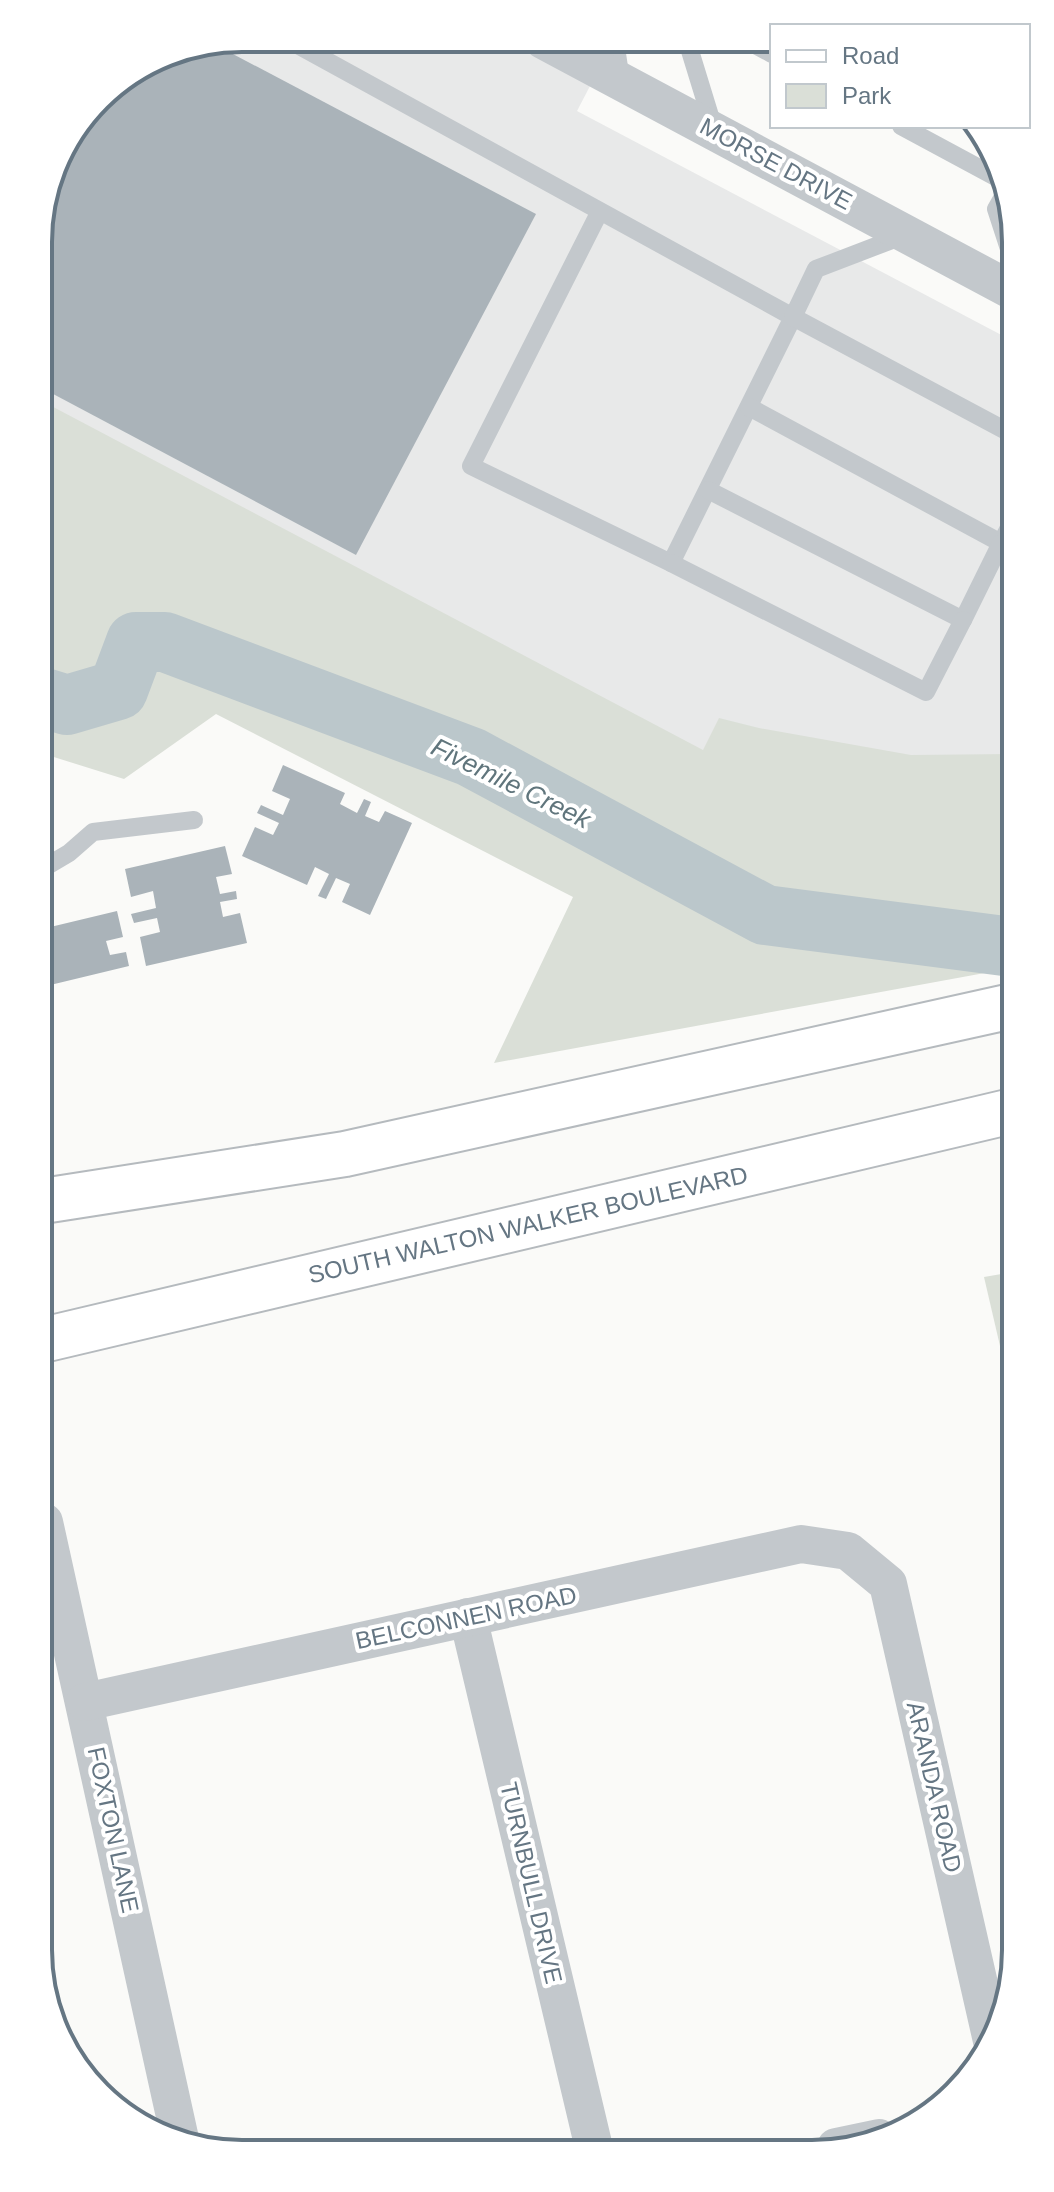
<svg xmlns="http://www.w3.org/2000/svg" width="1054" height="2192" viewBox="0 0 1054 2192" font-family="Arial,sans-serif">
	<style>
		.built { fill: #e8e9e9 }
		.green { fill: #dadfd7 }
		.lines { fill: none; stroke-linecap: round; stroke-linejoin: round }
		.river { stroke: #bbc7cb; stroke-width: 60 }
		.building { fill: #aab3b9 }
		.primary-casing { stroke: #b5babe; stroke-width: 48 }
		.lane { stroke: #c3c8cc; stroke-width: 18 }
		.street { stroke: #c3c8cc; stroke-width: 38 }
		.primary { stroke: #fff; stroke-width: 44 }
		.labels { text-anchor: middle; stroke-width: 8; stroke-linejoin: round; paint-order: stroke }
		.street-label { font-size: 24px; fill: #657683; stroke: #fff }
		.water-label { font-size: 26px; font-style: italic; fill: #60757c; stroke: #fff }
		.rim { fill: none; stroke: #657683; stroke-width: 4 }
	</style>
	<rect width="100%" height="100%" fill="#fafaf8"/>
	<!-- built -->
	<polygon class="built" points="242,38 614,40 577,111 1009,339 1011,829 41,641 40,216 59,151 164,53"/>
	<!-- green -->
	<g class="green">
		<polygon points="40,400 703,750 719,718 759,728 911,755 1011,754 1012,968 494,1063 573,897 216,714 124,779 41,753"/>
		<polygon points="1013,1272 1013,1402 984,1277"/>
	</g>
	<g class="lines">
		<!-- river -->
		<polyline class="river" points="41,697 67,705 118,690 136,642 165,642 471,757 765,915 1012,947"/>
	</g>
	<!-- building -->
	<g class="building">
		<polygon points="214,44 536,214 356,555 40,387 40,216 59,151 107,89 164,53"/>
		<polygon points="283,765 345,793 340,804 357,813 364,799 371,802 365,816 379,822 385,811 412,823 370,915 342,902 350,884 336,878 326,899 318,896 329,874 315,867 307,885 242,856 255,827 273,835 279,823 257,813 261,805 283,815 290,799 272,791"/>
		<polygon points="225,846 232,874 216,877 220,894 236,891 237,899 220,902 223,917 240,913 247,943 146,966 140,937 160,932 157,918 134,923 131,914 156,908 153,891 131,897 125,869"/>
		<polygon points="117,911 123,937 106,941 110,955 126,952 129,966 42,987 42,973 52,970 49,956 42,957 42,929"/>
	</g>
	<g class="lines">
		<!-- primary casing -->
		<g class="primary-casing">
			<g id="primary">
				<polyline points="43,1201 345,1154 1012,1006"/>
				<polyline points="43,1340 1012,1111"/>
			</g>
		</g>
		<!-- lane -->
		<g class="lane">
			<polyline points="285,38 793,317 671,563 471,466 600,211"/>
			<polyline points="615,40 621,81"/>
			<polyline points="687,41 714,129"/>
			<polyline points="748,41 772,54"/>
			<polyline points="901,126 1005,182"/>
			<polyline points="1008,188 996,209 1009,249"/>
			<polyline points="905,235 816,269 793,317 1010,433"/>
			<polyline points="749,407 1001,543 1010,526"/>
			<polyline points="708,490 963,620 1001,543"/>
			<polyline points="671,563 926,692 963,620"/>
			<polyline points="42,869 69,853 93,832 194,820"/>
		</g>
		<!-- street -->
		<g class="street">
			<polyline points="543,40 1009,289"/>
			<polyline points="44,1522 180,2139"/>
			<polyline points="468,1617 594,2148"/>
			<polyline points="85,1702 801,1544 848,1551 888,1584 992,2041"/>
			<polyline points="836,2147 879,2138"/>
		</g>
		<!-- primary -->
		<use href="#primary" class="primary"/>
	</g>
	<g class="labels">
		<!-- street labels -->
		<g class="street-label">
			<text transform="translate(776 164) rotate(28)" y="8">MORSE DRIVE</text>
			<text transform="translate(528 1225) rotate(-13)" y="8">SOUTH WALTON WALKER BOULEVARD</text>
			<text transform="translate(466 1618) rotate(-12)" y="8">BELCONNEN ROAD</text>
			<text transform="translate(934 1787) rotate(77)" y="8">ARANDA ROAD</text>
			<text transform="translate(113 1830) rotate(78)" y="8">FOXTON LANE</text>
			<text transform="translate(531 1883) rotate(77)" y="8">TURNBULL DRIVE</text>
		</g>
		<!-- water labels -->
		<g class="water-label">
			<text transform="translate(511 783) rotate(26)" y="9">Fivemile Creek</text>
		</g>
	</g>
	<!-- crop -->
	<path d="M0 0H1054V2192H0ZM242 52H812A190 190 0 0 1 1002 242V1950A190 190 0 0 1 812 2140H242A190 190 0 0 1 52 1950V242A190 190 0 0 1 242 52Z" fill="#fff" fill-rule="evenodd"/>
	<path class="rim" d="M242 52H812A190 190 0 0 1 1002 242V1950A190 190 0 0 1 812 2140H242A190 190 0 0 1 52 1950V242A190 190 0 0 1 242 52Z"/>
	<!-- legend -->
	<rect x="770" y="24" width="260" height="104" fill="#ffffff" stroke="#c1c8cd" stroke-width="2"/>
	<rect x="786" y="50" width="40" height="12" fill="#ffffff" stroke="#c1c8cd" stroke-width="2"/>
	<text x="842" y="64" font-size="24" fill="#657683">Road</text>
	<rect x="786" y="84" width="40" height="24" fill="#dadfd7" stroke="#c1c8cd" stroke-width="2"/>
	<text x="842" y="104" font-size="24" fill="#657683">Park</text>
</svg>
